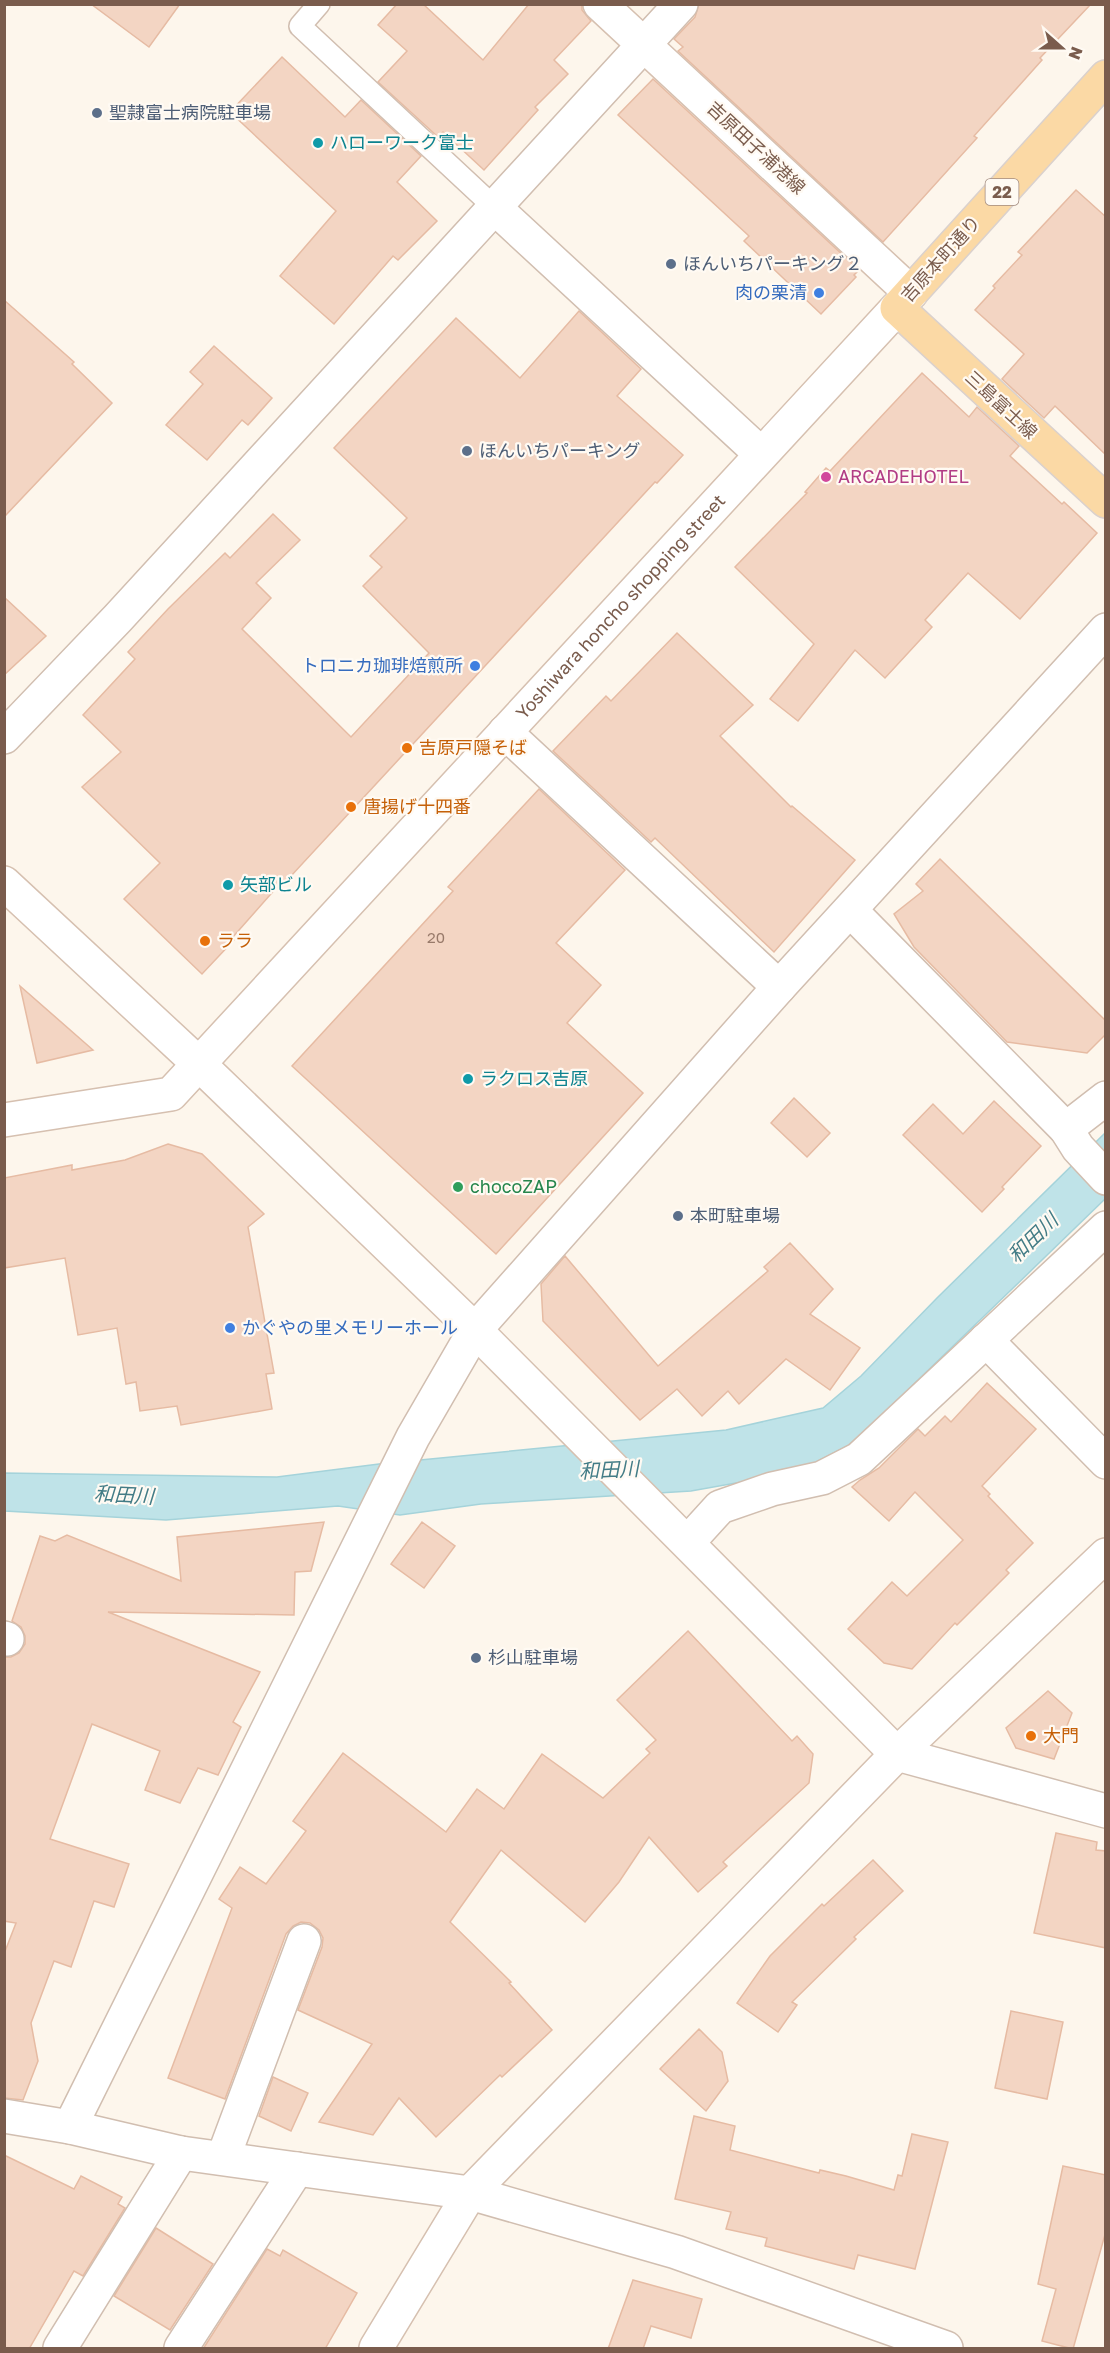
<svg xmlns="http://www.w3.org/2000/svg" width="1110" height="2353" viewBox="0 0 1110 2353" font-family="'Golos Text','Noto Sans JP',sans-serif">
	<style>
		.water { fill: #bfe3e8; stroke: #a5d3da; stroke-width: 1.5 }
		.building { fill: #f3d5c3; stroke: #e6bba3; stroke-width: 1.5 }
		.lines { fill: none; stroke-linecap: round; stroke-linejoin: round }
		.lane-casing { stroke: #d1beb0; stroke-width: 24 }
		.street-casing { stroke: #d1beb0; stroke-width: 36 }
		.secondary-casing { stroke: #d6c0b0; stroke-width: 36 }
		.primary-casing { stroke: #dad1cd; stroke-width: 36 }
		.lane { stroke: #fff; stroke-width: 21 }
		.street { stroke: #fff; stroke-width: 33 }
		.secondary { stroke: #fff; stroke-width: 33 }
		.primary { stroke: #fbd9a5; stroke-width: 33 }
		.service-dot { fill: #5c6f8a; stroke: #fffaf3; stroke-width: 2 }
		.culture-dot { fill: #0f9aa8; stroke: #fffaf3; stroke-width: 2 }
		.shop-dot { fill: #3f7fe0; stroke: #fffaf3; stroke-width: 2 }
		.hotel-dot { fill: #d1479c; stroke: #fffaf3; stroke-width: 2 }
		.food-dot { fill: #e8710a; stroke: #fffaf3; stroke-width: 2 }
		.leisure-dot { fill: #2e9e5b; stroke: #fffaf3; stroke-width: 2 }
		.labels { text-anchor: middle; stroke-width: 4.5; stroke-linejoin: round; paint-order: stroke }
		.number-label { font-size: 15px; fill: #987a6a }
		.shield { fill: #fffaf3; stroke: #a28b7f; stroke-width: 1.5 }
		.shield-label { font-size: 16px; font-weight: bold; fill: #7a5c4d }
		.service-label { font-size: 18px; fill: #4e5e75; stroke: #fffaf3; text-anchor: start }
		.culture-label { font-size: 18px; fill: #0d838f; stroke: #fffaf3; text-anchor: start }
		.street-label { font-size: 18px; fill: #7a5c4d; stroke: #fffaf3 }
		.shop-label { font-size: 18px; fill: #366cbe; stroke: #fffaf3; text-anchor: end }
		.hotel-label { font-size: 18px; fill: #b23c85; stroke: #fffaf3; text-anchor: start }
		.food-label { font-size: 18px; fill: #c56008; stroke: #fffaf3; text-anchor: start }
		.leisure-label { font-size: 18px; fill: #27864d; stroke: #fffaf3; text-anchor: start }
		.water-label { font-size: 20px; font-style: italic; fill: #437c86; stroke: #fffaf3 }
	</style>
	<rect width="100%" height="100%" fill="#fdf6ec"/>
	<!-- water -->
	<polygon class="water" points="1105,1133 1105,1199 853,1443 797,1472 691,1491 481,1504 400,1515 338,1506 166,1520 5,1511 4,1473 277,1477 379,1464 726,1430 823,1408 861,1376 937,1298"/>
	<!-- building -->
	<g class="building">
		<polygon points="91,4 180,4 149,47"/>
		<polygon points="397,4 423,4 483,60 529,4 582,4 582,10 591,21 554,60 568,74 535,107 538,110 484,170 443,132 438,137 378,82 407,51 378,25"/>
		<polygon points="699,4 1091,4 1040,58 1042,60 974,136 977,138 883,242 678,51 683,47 674,39 695,17"/>
		<polygon points="282,57 345,117 361,100 421,156 397,182 437,221 398,260 393,256 334,324 280,276 336,211 230,112"/>
		<polygon points="653,79 859,270 854,275 856,277 821,314 744,241 749,236 618,115"/>
		<polygon points="1076,190 1106,217 1106,455 1055,406 1044,418 1002,379 1024,354 975,310 995,288 993,286 1022,255 1018,252"/>
		<polygon points="4,300 74,362 72,364 112,403 4,517"/>
		<polygon points="579,311 641,369 617,396 683,455 657,483 655,482 279,889 277,887 232,938 234,940 202,974 124,899 160,863 82,787 121,752 83,715 135,659 128,652 168,609 225,553 230,558 273,514 300,540 256,583 271,598 242,629 351,737 429,653 363,586 382,567 370,556 407,518 334,448 456,318 520,378"/>
		<polygon points="214,346 272,398 248,425 242,420 207,460 166,425 203,384 190,372"/>
		<polygon points="922,373 969,417 977,407 1019,446 1010,456 1062,504 1064,502 1097,533 1020,619 968,573 925,620 932,627 885,678 855,650 798,721 770,699 814,644 735,567 807,493 805,492 826,468 830,471"/>
		<polygon points="4,597 46,636 4,675"/>
		<polygon points="677,633 753,705 720,736 791,807 792,806 855,860 774,952 655,838 651,842 553,751 606,696 611,701"/>
		<polygon points="539,789 625,870 556,943 601,985 567,1023 643,1093 496,1254 292,1066 453,891 448,887"/>
		<polygon points="940,859 1106,1021 1106,1034 1087,1053 1007,1042 914,947 894,914 923,891 916,884"/>
		<polygon points="20,986 93,1050 37,1063"/>
		<polygon points="794,1098 830,1133 807,1157 771,1123"/>
		<polygon points="994,1101 1041,1146 1002,1187 1004,1189 982,1212 903,1135 933,1104 963,1134"/>
		<polygon points="168,1144 202,1154 264,1214 248,1227 274,1373 266,1374 272,1409 181,1425 177,1406 140,1411 136,1382 126,1384 117,1328 78,1335 65,1258 4,1268 4,1178 72,1165 72,1170 125,1160"/>
		<polygon points="790,1243 833,1289 810,1314 860,1348 830,1390 786,1359 739,1404 728,1391 702,1416 677,1389 640,1420 543,1321 541,1284 565,1256 658,1366 768,1271 764,1267"/>
		<polygon points="987,1383 1036,1429 982,1486 990,1494 988,1496 1033,1543 1006,1570 1009,1573 957,1625 955,1623 912,1669 884,1663 848,1629 892,1582 907,1596 963,1540 915,1492 889,1521 852,1487 860,1480 879,1468 918,1429 925,1436 945,1416 951,1422"/>
		<polygon points="324,1522 311,1571 295,1572 294,1615 108,1612 260,1672 233,1722 241,1727 218,1775 198,1768 180,1803 145,1790 160,1751 92,1724 50,1839 129,1864 114,1907 94,1901 71,1967 54,1961 31,2023 38,2061 23,2100 4,2098 4,1954 16,1923 4,1921 4,1657 11,1657 19,1653 25,1644 25,1636 21,1627 12,1621 40,1536 55,1541 67,1535 181,1581 177,1537"/>
		<polygon points="422,1522 455,1546 424,1588 391,1564"/>
		<polygon points="688,1631 792,1741 797,1736 813,1754 809,1783 723,1862 727,1866 698,1892 649,1837 619,1882 585,1922 501,1850 450,1922 511,1982 509,1983 552,2030 502,2077 500,2075 436,2137 399,2098 373,2135 319,2122 372,2044 298,2010 322,1947 323,1938 319,1930 310,1923 301,1922 293,1926 286,1934 225,2099 168,2078 232,1908 219,1899 240,1867 266,1884 306,1831 293,1821 343,1753 446,1832 477,1789 504,1809 542,1754 603,1798 650,1753 646,1749 656,1740 617,1700"/>
		<polygon points="1048,1691 1072,1713 1054,1759 1016,1748 1006,1728"/>
		<polygon points="1056,1833 1097,1842 1096,1850 1106,1851 1106,1948 1034,1933"/>
		<polygon points="873,1860 903,1891 854,1937 856,1939 792,2002 797,2005 778,2032 737,2003 770,1956 822,1904 824,1906"/>
		<polygon points="1011,2011 1063,2022 1047,2099 995,2088"/>
		<polygon points="699,2029 722,2052 728,2081 706,2111 660,2069"/>
		<polygon points="273,2077 308,2093 291,2131 259,2116"/>
		<polygon points="694,2116 735,2126 730,2150 819,2173 820,2170 846,2176 894,2190 898,2175 902,2176 912,2134 948,2142 915,2269 858,2255 854,2269 765,2246 767,2238 726,2229 731,2212 675,2199"/>
		<polygon points="4,2155 74,2189 81,2176 122,2197 118,2204 125,2208 83,2276 74,2271 29,2349 4,2349"/>
		<polygon points="1063,2166 1106,2175 1106,2231 1073,2349 1042,2341 1056,2289 1038,2284"/>
		<polygon points="156,2228 213,2264 170,2330 114,2296"/>
		<polygon points="267,2249 280,2256 283,2250 357,2293 325,2349 203,2349"/>
		<polygon points="633,2280 702,2299 691,2338 651,2326 643,2349 608,2349"/>
	</g>
	<g class="lines">
		<!-- lane casing -->
		<g class="lane-casing">
			<polyline id="lane" points="319,4 300,26 494,207"/>
		</g>
		<!-- street casing -->
		<g class="street-casing">
			<g id="street">
				<polyline points="494,207 761,454"/>
				<polyline points="505,732 779,987"/>
				<polyline points="4,737 118,618 681,4"/>
				<polyline points="850,910 1066,1129 1078,1148 1106,1178"/>
				<polyline points="1066,1129 1106,1098"/>
				<polyline points="986,1340 1106,1462"/>
				<polyline points="688,1542 720,1507 772,1489 822,1478 859,1459 1106,1228"/>
				<polyline points="4,1638 7,1639"/>
				<polyline points="897,1754 1106,1811"/>
				<polyline points="4,2116 70,2127 181,2153 470,2193 676,2252 946,2348"/>
				<polyline points="70,2127 413,1437 475,1330 779,987 1106,630"/>
				<polyline points="223,2158 304,1941"/>
				<polyline points="60,2348 181,2153"/>
				<polyline points="181,2348 297,2169"/>
			</g>
		</g>
		<!-- secondary casing -->
		<g class="secondary-casing">
			<g id="secondary">
				<polyline points="600,4 911,293"/>
				<polyline points="4,883 200,1065 475,1330 897,1754"/>
				<path id="s1" d="M4,1120L171,1094L897,308"/>
				<polyline points="376,2348 470,2193 897,1754 1106,1555"/>
			</g>
		</g>
		<!-- primary casing -->
		<g class="primary-casing">
			<polyline id="primary" points="1106,77 897,308 1106,501"/>
		</g>
		<!-- lane -->
		<use href="#lane" class="lane"/>
		<!-- street -->
		<use href="#street" class="street"/>
		<!-- secondary -->
		<use href="#secondary" class="secondary"/>
		<!-- primary -->
		<use href="#primary" class="primary"/>
	</g>
	<!-- markers -->
	<g class="service-dot">
		<circle cx="97" cy="113" r="6"/>
		<circle cx="671" cy="264" r="6"/>
		<circle cx="467" cy="451" r="6"/>
		<circle cx="678" cy="1216" r="6"/>
		<circle cx="476" cy="1658" r="6"/>
	</g>
	<g class="culture-dot">
		<circle cx="318" cy="143" r="6"/>
		<circle cx="228" cy="885" r="6"/>
		<circle cx="468" cy="1079" r="6"/>
	</g>
	<g class="shop-dot">
		<circle cx="819" cy="293" r="6"/>
		<circle cx="475" cy="666" r="6"/>
		<circle cx="230" cy="1328" r="6"/>
	</g>
	<circle class="hotel-dot" cx="826" cy="477" r="6"/>
	<g class="food-dot">
		<circle cx="407" cy="748" r="6"/>
		<circle cx="351" cy="807" r="6"/>
		<circle cx="205" cy="941" r="6"/>
		<circle cx="1031" cy="1736" r="6"/>
	</g>
	<circle class="leisure-dot" cx="458" cy="1187" r="6"/>
	<g class="labels">
		<!-- number labels -->
		<g class="number-label">
			<text x="436" y="943">20</text>
		</g>
		<!-- shield labels -->
		<rect class="shield" x="985.5" y="179" width="33" height="26" rx="4.5"/>
		<g class="shield-label">
			<text x="1002" y="198">22</text>
		</g>
		<!-- service labels -->
		<g class="service-label">
			<text x="109" y="119">聖隷富士病院駐車場</text>
			<text x="683" y="270">ほんいちパーキング２</text>
			<text x="479" y="457">ほんいちパーキング</text>
			<text x="690" y="1222">本町駐車場</text>
			<text x="488" y="1664">杉山駐車場</text>
		</g>
		<!-- culture labels -->
		<g class="culture-label">
			<text x="330" y="149">ハローワーク富士</text>
			<text x="240" y="891">矢部ビル</text>
			<text x="480" y="1085">ラクロス吉原</text>
		</g>
		<!-- street labels -->
		<g class="street-label">
			<text transform="translate(756 148) rotate(43)" y="6">吉原田子浦港線</text>
			<text transform="translate(941 259) rotate(-48)" y="6">吉原本町通り</text>
			<text transform="translate(1001 405) rotate(43)" y="6">三島富士線</text>
			<text dy="6" stroke="none"><textPath href="#s1" startOffset="832">Yoshiwara honcho shopping street</textPath></text>
		</g>
		<!-- shop labels -->
		<g class="shop-label">
			<text x="807" y="299">肉の栗清</text>
			<text x="463" y="672">トロニカ珈琲焙煎所</text>
			<text x="242" y="1334" text-anchor="start">かぐやの里メモリーホール</text>
		</g>
		<!-- hotel labels -->
		<g class="hotel-label">
			<text x="838" y="483">ARCADEHOTEL</text>
		</g>
		<!-- food labels -->
		<g class="food-label">
			<text x="419" y="754">吉原戸隠そば</text>
			<text x="363" y="813">唐揚げ十四番</text>
			<text x="217" y="947">ララ</text>
			<text x="1043" y="1742">大門</text>
		</g>
		<!-- leisure labels -->
		<g class="leisure-label">
			<text x="470" y="1193">chocoZAP</text>
		</g>
		<!-- water labels -->
		<g class="water-label">
			<text transform="translate(1033 1238) rotate(-44)" y="7">和田川</text>
			<text transform="translate(609 1470) rotate(-3)" y="7">和田川</text>
			<text transform="translate(124 1495) rotate(3)" y="7">和田川</text>
		</g>
	</g>
	<!-- border -->
	<rect width="1110" height="2353" fill="none" stroke="#7a5c4d" stroke-width="12"/>
	<!-- north arrow -->
	<g transform="translate(1062 48) rotate(111)" stroke="#fffaf3" stroke-width="4.5" paint-order="stroke">
	<path d="M0-4.5L10 22L0 15L-10 22Z" fill="#7a5c4d"/>
	<text y="-9" font-size="16" font-weight="bold" text-anchor="middle" fill="#7a5c4d">N</text>
	</g>
</svg>
